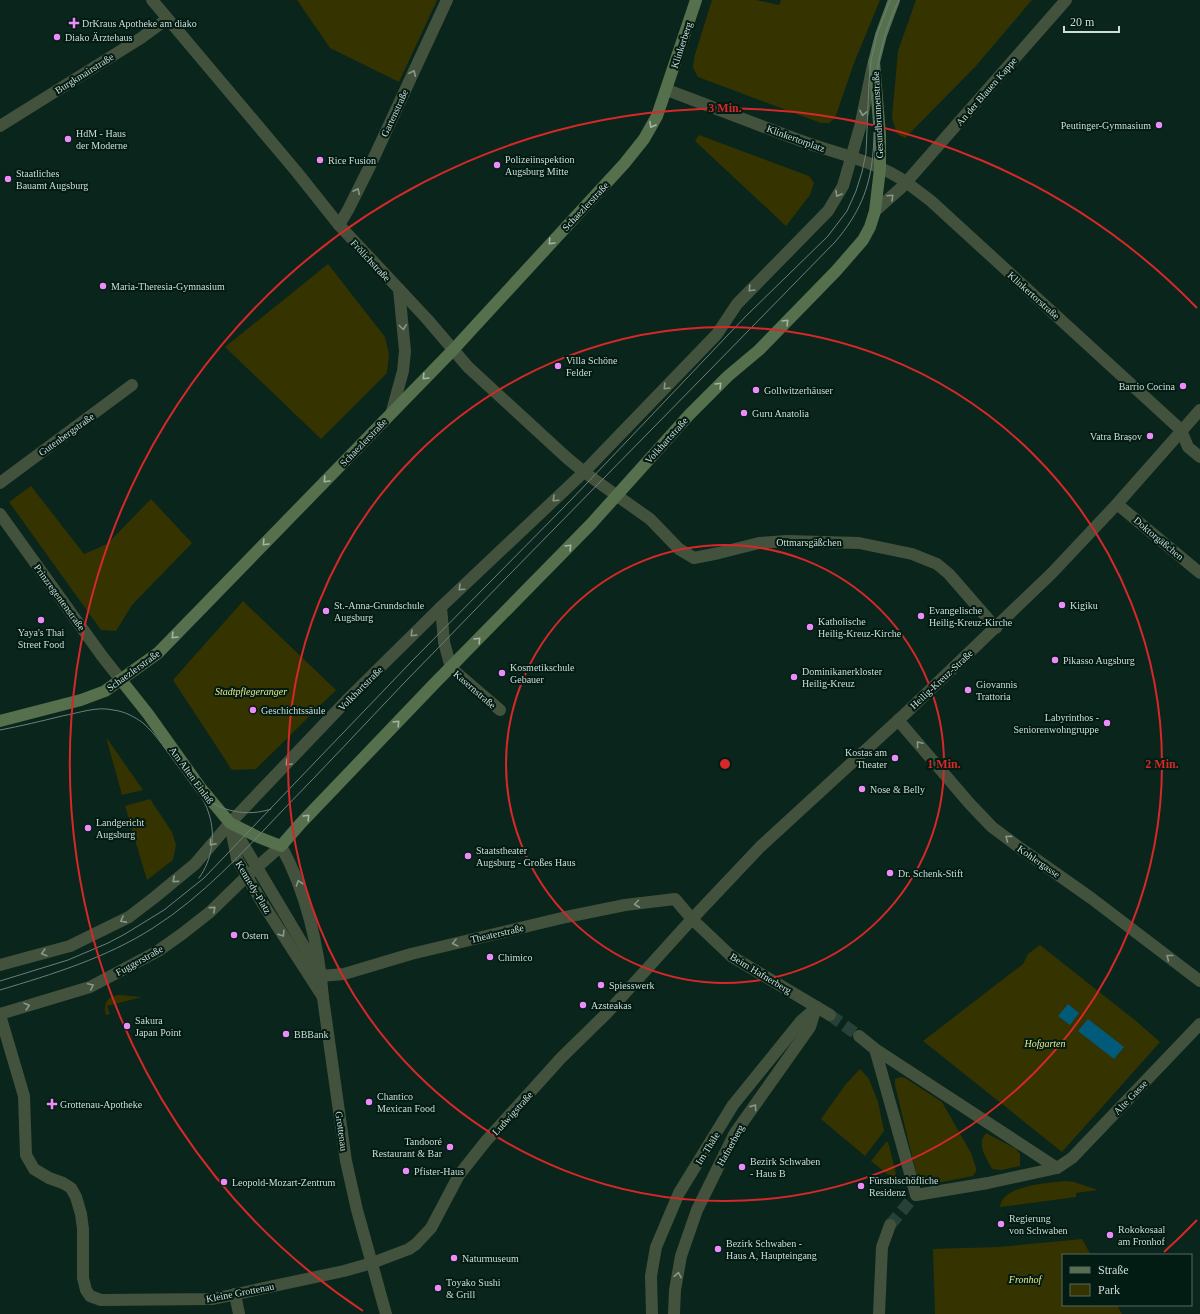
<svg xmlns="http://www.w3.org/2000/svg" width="1200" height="1314" viewBox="0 0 1200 1314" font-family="Georgia,serif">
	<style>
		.green { fill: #353300 }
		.water { fill: #005b7b }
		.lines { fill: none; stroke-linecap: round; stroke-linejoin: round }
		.minor-tunnel { stroke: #274138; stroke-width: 12; stroke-dasharray: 12 6; stroke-linecap: butt }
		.minor { stroke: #43523d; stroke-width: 12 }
		.tertiary { stroke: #43523d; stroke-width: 12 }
		.secondary { stroke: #566f4d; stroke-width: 12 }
		.tram { stroke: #6b8078; stroke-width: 1 }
		.oneway { stroke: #88988a }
		.oneway2 { stroke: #a4b6a6 }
		.ring { fill: none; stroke: #d62828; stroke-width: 2 }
		.poi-dot { fill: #ed8cf9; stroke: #021b13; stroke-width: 1.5 }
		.labels { text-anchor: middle; stroke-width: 4; stroke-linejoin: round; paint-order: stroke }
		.poi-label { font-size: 10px; fill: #ceddd6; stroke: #021b13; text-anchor: start }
		.street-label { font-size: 10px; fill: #ceddd6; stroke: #021b13 }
		.park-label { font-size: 10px; font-style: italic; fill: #ede989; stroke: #021b13 }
		.centre { fill: #d62828; stroke: #021b13; stroke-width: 2 }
		.ring-label { font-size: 12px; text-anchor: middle; font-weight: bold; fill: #d62828; stroke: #021b13; stroke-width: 4; stroke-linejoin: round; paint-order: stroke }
	</style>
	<rect width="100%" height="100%" fill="#0a251c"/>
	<!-- green -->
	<g class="green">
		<polygon points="297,0 437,0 399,82 330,48"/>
		<polygon points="712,0 756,0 779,5 781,0 880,0 854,63 835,118 829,123 821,123 698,77 693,68 694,58"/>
		<polygon points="916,0 1032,0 975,67 905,138 897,134 892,118 898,51"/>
		<polygon points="699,135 809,176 814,183 810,195 786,226 695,141"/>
		<polygon points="328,264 385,337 389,354 387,373 321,439 225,347"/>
		<polygon points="31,486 84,554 107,544 151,499 192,543 132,605 116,631 101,630 9,502"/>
		<polygon points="243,601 336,690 256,769 232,770 173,680"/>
		<polygon points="106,737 143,790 122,795"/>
		<polygon points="150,799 172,832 176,845 173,860 147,880 125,806"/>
		<polygon points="1040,945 1136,1021 1160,1042 1062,1152 923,1041 1023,964 1028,954"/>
		<path d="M120,995L142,997L107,1006L110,1014L106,1015C103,1004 107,995 120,995Z"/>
		<polygon points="860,1069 869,1079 878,1102 884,1131 865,1156 821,1119 846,1084"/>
		<polygon points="901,1077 905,1078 942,1102 971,1153 976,1168 976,1171 973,1176 921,1186 918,1181 895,1085 895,1079"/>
		<path d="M986,1133L1016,1149L1020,1154V1166L1001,1170L992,1169C986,1157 976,1145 986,1133Z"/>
		<polygon points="887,1141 889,1145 896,1174 897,1182 871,1161"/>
		<path d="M1066,1181L1074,1182L1098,1190L1076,1193V1197L1000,1207C1002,1185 1049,1183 1066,1181Z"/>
		<polygon points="1082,1239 1091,1255 1063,1255 1063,1305 1117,1305 1122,1314 935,1314 933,1249 999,1247"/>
	</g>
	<!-- water -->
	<g class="water">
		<polygon points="1068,1004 1079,1013 1070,1025 1058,1016"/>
		<polygon points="1088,1019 1124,1047 1114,1059 1078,1031"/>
	</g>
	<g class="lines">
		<!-- minor-tunnel -->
		<g class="minor-tunnel">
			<polyline points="830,1015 859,1036"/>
			<polyline points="890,1225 912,1199"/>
		</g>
		<!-- minor -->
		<g class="minor">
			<polyline points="0,126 141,38 167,19"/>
			<polyline points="906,182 931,201 1181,430 1188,447 1200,457"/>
			<polyline points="339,225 348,210 370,166 447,0"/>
			<polyline points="0,483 132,385"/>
			<polyline points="616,495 650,519 679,549 694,558 719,553 759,543 787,541 859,543 912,554 937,564 949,574 996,628"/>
			<polyline points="1117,504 1200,573"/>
			<polyline points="441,607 444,642 451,668 500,710"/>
			<polyline points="898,720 970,804 992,827 1020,848 1091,898 1200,981"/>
			<polyline points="0,965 70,946 129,917 155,897 195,864 230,823"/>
			<polyline points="321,976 344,974 411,954 566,917 625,905 675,899 692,919 731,956 830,1015"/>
			<polyline points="0,1014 90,987 158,951 182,934 210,912 247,876"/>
			<polyline points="0,1015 24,1096 26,1155 34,1169 49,1178 63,1183 71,1188 76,1197 81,1214 83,1229 83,1278 86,1290 90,1296 101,1300 213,1299 344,1271 372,1263 409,1249 416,1244 431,1228 459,1175 486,1141 561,1058 607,1013 692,919 760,847 906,713 1052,573 1117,504 1200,410"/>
			<polyline points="859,1036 875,1049 1057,1168 988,1183 916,1195"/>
			<polyline points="875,1049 916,1195"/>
			<polyline points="1057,1168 1072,1158 1200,1024"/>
			<polyline points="235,1294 239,1314"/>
			<polyline points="652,1314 651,1276 656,1247 679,1193 733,1105 801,1021 817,1007"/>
			<polyline points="674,1314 675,1290 681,1256 697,1210 735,1133 810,1027 816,1008"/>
			<polyline points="879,1314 882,1247 890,1225"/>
		</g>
		<!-- tertiary -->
		<g class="tertiary">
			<polyline points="152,0 296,171 339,225 427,319 468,367 567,458 584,472 616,495"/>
			<path d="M667,90C713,107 760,126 807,143C840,154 877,162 906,182"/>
			<polyline points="875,211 902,187 1066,0"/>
			<polyline points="392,411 403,371 405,351 399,289"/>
			<polyline points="0,514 102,656 121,680"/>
			<polyline points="230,823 350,697 441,607 584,472 608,447 717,334 737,304 828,211 843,186 860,127 873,65"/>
			<polyline points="230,823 237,859 263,904 323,997"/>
			<polyline points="234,829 317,968"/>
			<path d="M247,876L281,846C306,891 319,947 323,998L346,1161L357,1210L386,1314"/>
		</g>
		<!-- secondary -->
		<g class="secondary">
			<polyline points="121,680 148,714 200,787 230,823 258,837 281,846 301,823 434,684 591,524 689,415 728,376 759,350 836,271 863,240 870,227 875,211 880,169 880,135 874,62 881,35 894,0"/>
			<polyline points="0,721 81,700 105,691 158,653 453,350 624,164 644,139 657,116 696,0"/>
		</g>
		<!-- tram -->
		<g class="tram">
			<path d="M0,730C21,726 42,721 62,716C79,713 97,706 113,710C124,711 135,717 143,723C157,735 167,752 178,766C189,781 204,796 209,814C216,836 212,860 199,878"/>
			<path d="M202,795C220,812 248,817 271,809"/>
			<polyline points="0,981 68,960 108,943 125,934 164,910 204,878 411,662 569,502 746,316 828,236 847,211 856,191 862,172 866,153 869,83 871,61 877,34 890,0"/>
			<path d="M0,990C53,974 106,958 153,928C203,896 242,853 283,810C324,768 364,725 405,682C547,535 692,389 835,242C885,184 870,141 877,73C880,48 888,22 899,0"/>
		</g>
	</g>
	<!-- one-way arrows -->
	<defs><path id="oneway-chevron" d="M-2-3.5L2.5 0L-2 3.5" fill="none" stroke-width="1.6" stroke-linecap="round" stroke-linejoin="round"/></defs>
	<g class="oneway">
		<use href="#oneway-chevron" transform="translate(413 73) rotate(-65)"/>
		<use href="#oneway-chevron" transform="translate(863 113) rotate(102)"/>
		<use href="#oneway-chevron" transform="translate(357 191) rotate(-64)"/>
		<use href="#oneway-chevron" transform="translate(838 194) rotate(121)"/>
		<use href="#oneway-chevron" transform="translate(891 197) rotate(-43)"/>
		<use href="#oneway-chevron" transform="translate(751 289) rotate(134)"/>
		<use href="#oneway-chevron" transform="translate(403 327) rotate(83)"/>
		<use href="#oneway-chevron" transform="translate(666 387) rotate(134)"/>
		<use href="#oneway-chevron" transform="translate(555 499) rotate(137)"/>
		<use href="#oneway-chevron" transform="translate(461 588) rotate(137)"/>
		<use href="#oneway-chevron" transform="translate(413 634) rotate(135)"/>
		<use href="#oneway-chevron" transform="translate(919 744) rotate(-130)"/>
		<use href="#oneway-chevron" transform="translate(288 763) rotate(133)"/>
		<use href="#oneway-chevron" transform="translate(1008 838) rotate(-143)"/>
		<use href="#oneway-chevron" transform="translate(212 843) rotate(131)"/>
		<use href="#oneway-chevron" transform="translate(175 880) rotate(140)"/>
		<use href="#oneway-chevron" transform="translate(299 883) rotate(-109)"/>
		<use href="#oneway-chevron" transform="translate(637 904) rotate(173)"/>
		<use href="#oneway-chevron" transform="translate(213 909) rotate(-41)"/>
		<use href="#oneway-chevron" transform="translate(123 920) rotate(152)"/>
		<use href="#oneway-chevron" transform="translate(282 934) rotate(57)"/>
		<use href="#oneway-chevron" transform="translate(455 943) rotate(166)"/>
		<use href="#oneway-chevron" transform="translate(44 953) rotate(164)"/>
		<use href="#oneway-chevron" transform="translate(1169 957) rotate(-142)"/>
		<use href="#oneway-chevron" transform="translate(91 986) rotate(-25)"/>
		<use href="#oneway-chevron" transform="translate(27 1006) rotate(-16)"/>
		<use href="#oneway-chevron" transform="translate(754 1107) rotate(-55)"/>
		<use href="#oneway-chevron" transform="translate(678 1275) rotate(-80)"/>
	</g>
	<g class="oneway2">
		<use href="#oneway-chevron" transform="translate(652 125) rotate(120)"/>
		<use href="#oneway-chevron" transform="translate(551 242) rotate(133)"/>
		<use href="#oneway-chevron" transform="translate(786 322) rotate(-46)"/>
		<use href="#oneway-chevron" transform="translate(425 377) rotate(134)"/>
		<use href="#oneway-chevron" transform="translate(719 385) rotate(-45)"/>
		<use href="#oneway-chevron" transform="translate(326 480) rotate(134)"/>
		<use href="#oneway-chevron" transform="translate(265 543) rotate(134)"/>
		<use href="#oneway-chevron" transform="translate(569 547) rotate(-46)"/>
		<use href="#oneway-chevron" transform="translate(174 636) rotate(134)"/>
		<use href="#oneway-chevron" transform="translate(478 640) rotate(-46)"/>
		<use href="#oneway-chevron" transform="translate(397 723) rotate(-46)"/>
		<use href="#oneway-chevron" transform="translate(307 817) rotate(-46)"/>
	</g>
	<!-- distance rings -->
	<g class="ring">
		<circle cx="725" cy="764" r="219"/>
		<circle cx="725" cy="764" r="437"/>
		<path d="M1197 1220A656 656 0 0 1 1164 1252M363 1311A656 656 0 1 1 1197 308"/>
	</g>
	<!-- markers -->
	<g class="poi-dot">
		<path d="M72 17h4v4h4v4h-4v4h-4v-4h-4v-4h4z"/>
		<circle cx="57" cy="37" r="4"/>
		<circle cx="1159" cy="125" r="4"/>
		<circle cx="68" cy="139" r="4"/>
		<circle cx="320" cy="160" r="4"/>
		<circle cx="497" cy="165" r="4"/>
		<circle cx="8" cy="179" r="4"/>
		<circle cx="103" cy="286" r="4"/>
		<circle cx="558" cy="366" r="4"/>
		<circle cx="1183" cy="386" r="4"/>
		<circle cx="756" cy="390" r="4"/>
		<circle cx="744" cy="413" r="4"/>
		<circle cx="1150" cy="436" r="4"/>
		<circle cx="1062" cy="605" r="4"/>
		<circle cx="326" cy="611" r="4"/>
		<circle cx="921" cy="616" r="4"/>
		<circle cx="41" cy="620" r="4"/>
		<circle cx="810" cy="627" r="4"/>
		<circle cx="1055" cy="660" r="4"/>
		<circle cx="502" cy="673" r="4"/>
		<circle cx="794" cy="677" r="4"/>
		<circle cx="968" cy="690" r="4"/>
		<circle cx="253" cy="710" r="4"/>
		<circle cx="1107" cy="723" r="4"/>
		<circle cx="895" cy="758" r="4"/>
		<circle cx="862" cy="789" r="4"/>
		<circle cx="88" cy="828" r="4"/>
		<circle cx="468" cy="856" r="4"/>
		<circle cx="890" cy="873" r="4"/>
		<circle cx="234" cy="935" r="4"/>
		<circle cx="490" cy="957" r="4"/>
		<circle cx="601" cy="985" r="4"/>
		<circle cx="583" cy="1005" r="4"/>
		<circle cx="127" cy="1026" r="4"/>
		<circle cx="286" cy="1034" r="4"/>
		<circle cx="369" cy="1102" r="4"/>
		<path d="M50 1098h4v4h4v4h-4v4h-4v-4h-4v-4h4z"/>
		<circle cx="450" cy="1147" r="4"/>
		<circle cx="742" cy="1167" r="4"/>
		<circle cx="406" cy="1171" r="4"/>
		<circle cx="224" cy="1182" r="4"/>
		<circle cx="861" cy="1186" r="4"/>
		<circle cx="1001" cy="1224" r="4"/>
		<circle cx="1110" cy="1235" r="4"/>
		<circle cx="718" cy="1249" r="4"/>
		<circle cx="454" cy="1258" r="4"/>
		<circle cx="438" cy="1288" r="4"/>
	</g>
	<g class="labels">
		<!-- poi labels -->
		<g class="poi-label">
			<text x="82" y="27">DrKraus Apotheke am diako</text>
			<text x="65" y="41">Diako Ärztehaus</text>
			<text x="1151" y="129" text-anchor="end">Peutinger-Gymnasium</text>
			<text x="76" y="137">HdM - Haus<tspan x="76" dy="12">der Moderne</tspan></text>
			<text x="505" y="163">Polizeiinspektion<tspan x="505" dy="12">Augsburg Mitte</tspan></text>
			<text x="328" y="164">Rice Fusion</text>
			<text x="16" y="177">Staatliches<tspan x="16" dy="12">Bauamt Augsburg</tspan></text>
			<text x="111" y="290">Maria-Theresia-Gymnasium</text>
			<text x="566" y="364">Villa Schöne<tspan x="566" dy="12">Felder</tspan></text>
			<text x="1175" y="390" text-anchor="end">Barrio Cocina</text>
			<text x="764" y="394">Gollwitzerhäuser</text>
			<text x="752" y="417">Guru Anatolia</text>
			<text x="1142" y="440" text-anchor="end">Vatra Brașov</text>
			<text x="334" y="609">St.-Anna-Grundschule<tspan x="334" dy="12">Augsburg</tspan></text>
			<text x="1070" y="609">Kigiku</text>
			<text x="929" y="614">Evangelische<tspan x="929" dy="12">Heilig-Kreuz-Kirche</tspan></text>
			<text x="818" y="625">Katholische<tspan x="818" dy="12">Heilig-Kreuz-Kirche</tspan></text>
			<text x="41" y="636" text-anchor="middle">Yaya's Thai<tspan x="41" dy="12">Street Food</tspan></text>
			<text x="1063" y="664">Pikasso Augsburg</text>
			<text x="510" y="671">Kosmetikschule<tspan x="510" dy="12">Gebauer</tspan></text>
			<text x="802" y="675">Dominikanerkloster<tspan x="802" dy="12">Heilig-Kreuz</tspan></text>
			<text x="976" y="688">Giovannis<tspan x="976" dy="12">Trattoria</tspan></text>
			<text x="261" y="714">Geschichtssäule</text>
			<text x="1099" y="721" text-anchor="end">Labyrinthos -<tspan x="1099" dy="12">Seniorenwohngruppe</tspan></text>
			<text x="887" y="756" text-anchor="end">Kostas am<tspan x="887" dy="12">Theater</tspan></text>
			<text x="870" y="793">Nose &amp; Belly</text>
			<text x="96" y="826">Landgericht<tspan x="96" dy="12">Augsburg</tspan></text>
			<text x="476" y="854">Staatstheater<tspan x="476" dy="12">Augsburg - Großes Haus</tspan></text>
			<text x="898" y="877">Dr. Schenk-Stift</text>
			<text x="242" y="939">Ostern</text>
			<text x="498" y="961">Chimico</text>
			<text x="609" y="989">Spiesswerk</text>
			<text x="591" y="1009">Azsteakas</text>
			<text x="135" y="1024">Sakura<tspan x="135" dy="12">Japan Point</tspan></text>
			<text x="294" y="1038">BBBank</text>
			<text x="377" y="1100">Chantico<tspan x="377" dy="12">Mexican Food</tspan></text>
			<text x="60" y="1108">Grottenau-Apotheke</text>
			<text x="442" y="1145" text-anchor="end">Tandooré<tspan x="442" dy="12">Restaurant &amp; Bar</tspan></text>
			<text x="750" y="1165">Bezirk Schwaben<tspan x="750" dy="12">- Haus B</tspan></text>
			<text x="414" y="1175">Pfister-Haus</text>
			<text x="869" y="1184">Fürstbischöfliche<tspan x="869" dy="12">Residenz</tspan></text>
			<text x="232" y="1186">Leopold-Mozart-Zentrum</text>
			<text x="1009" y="1222">Regierung<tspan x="1009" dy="12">von Schwaben</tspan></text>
			<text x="1118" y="1233">Rokokosaal<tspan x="1118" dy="12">am Fronhof</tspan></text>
			<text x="726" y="1247">Bezirk Schwaben -<tspan x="726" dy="12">Haus A, Haupteingang</tspan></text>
			<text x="462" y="1262">Naturmuseum</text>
			<text x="446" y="1286">Toyako Sushi<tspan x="446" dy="12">&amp; Grill</tspan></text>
		</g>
		<!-- street labels -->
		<g class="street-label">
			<text transform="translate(681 45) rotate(-72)" y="4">Klinkerberg</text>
			<text transform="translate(84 73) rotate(-32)" y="4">Burgkmairstraße</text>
			<text transform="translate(986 91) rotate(-49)" y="4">An der Blauen Kappe</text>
			<text transform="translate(394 113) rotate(-65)" y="4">Gartenstraße</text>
			<text transform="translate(877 115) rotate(-93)" y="4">Gesundbrunnenstraße</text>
			<text transform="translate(796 138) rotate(20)" y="4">Klinkertorplatz</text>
			<text transform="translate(585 206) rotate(-47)" y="4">Schaezlerstraße</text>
			<text transform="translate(371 260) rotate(47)" y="4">Frölichstraße</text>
			<text transform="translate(1034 295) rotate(42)" y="4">Klinkertorstraße</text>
			<text transform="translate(66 434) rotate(-36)" y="4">Gutenbergstraße</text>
			<text transform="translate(666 440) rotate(-48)" y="4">Volkhartstraße</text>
			<text transform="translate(363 442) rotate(-46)" y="4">Schaezlerstraße</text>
			<text transform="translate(1159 538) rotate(40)" y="4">Doktorgäßchen</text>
			<text x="809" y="546">Ottmarsgäßchen</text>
			<text transform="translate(60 597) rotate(54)" y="4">Prinzregentenstraße</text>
			<text transform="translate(133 670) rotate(-36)" y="4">Schaezlerstraße</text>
			<text transform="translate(941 679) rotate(-43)" y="4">Heilig-Kreuz-Straße</text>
			<text transform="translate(360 688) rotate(-45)" y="4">Volkhartstraße</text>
			<text transform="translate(475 689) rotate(41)" y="4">Kasernstraße</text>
			<text transform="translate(192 775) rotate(54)" y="4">Am Alten Einlaß</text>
			<text transform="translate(1039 861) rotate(35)" y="4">Kohlergasse</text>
			<text transform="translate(254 887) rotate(59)" y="4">Kennedy-Platz</text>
			<text transform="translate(497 933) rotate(-13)" y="4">Theaterstraße</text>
			<text transform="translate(139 960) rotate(-29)" y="4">Fuggerstraße</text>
			<text transform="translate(761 973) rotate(31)" y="4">Beim Hafnerberg</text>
			<text transform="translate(1130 1097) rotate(-46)" y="4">Alte Gasse</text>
			<text transform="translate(512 1113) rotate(-48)" y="4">Ludwigstraße</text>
			<text transform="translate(342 1131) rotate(82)" y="4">Grottenau</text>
			<text transform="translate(730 1145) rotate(-61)" y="4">Hafnerberg</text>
			<text transform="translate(707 1148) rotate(-58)" y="4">Im Thäle</text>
			<text transform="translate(240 1292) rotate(-11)" y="4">Kleine Grottenau</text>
		</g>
		<!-- park labels -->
		<g class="park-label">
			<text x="251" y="695">Stadtpflegeranger</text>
			<text x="1045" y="1047">Hofgarten</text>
			<text x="1025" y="1283">Fronhof</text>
		</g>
	</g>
	<circle cx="725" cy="764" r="6" class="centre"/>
	<g class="ring-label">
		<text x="725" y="112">3 Min.</text>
		<text x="944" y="768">1 Min.</text>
		<text x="1162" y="768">2 Min.</text>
	</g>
	<!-- legend -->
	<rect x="1062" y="1254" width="130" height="52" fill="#021b13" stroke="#546961"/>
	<rect x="1070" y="1267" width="20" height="6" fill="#566f4d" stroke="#546961"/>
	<text x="1098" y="1274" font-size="12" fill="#ceddd6">Straße</text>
	<rect x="1070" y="1284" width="20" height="12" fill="#353300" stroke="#546961"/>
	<text x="1098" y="1294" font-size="12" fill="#ceddd6">Park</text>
	<!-- scale -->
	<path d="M1064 26v6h55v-6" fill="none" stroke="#ceddd6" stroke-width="2"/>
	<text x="1070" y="26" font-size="12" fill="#ceddd6" stroke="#021b13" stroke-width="3" paint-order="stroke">20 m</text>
</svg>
